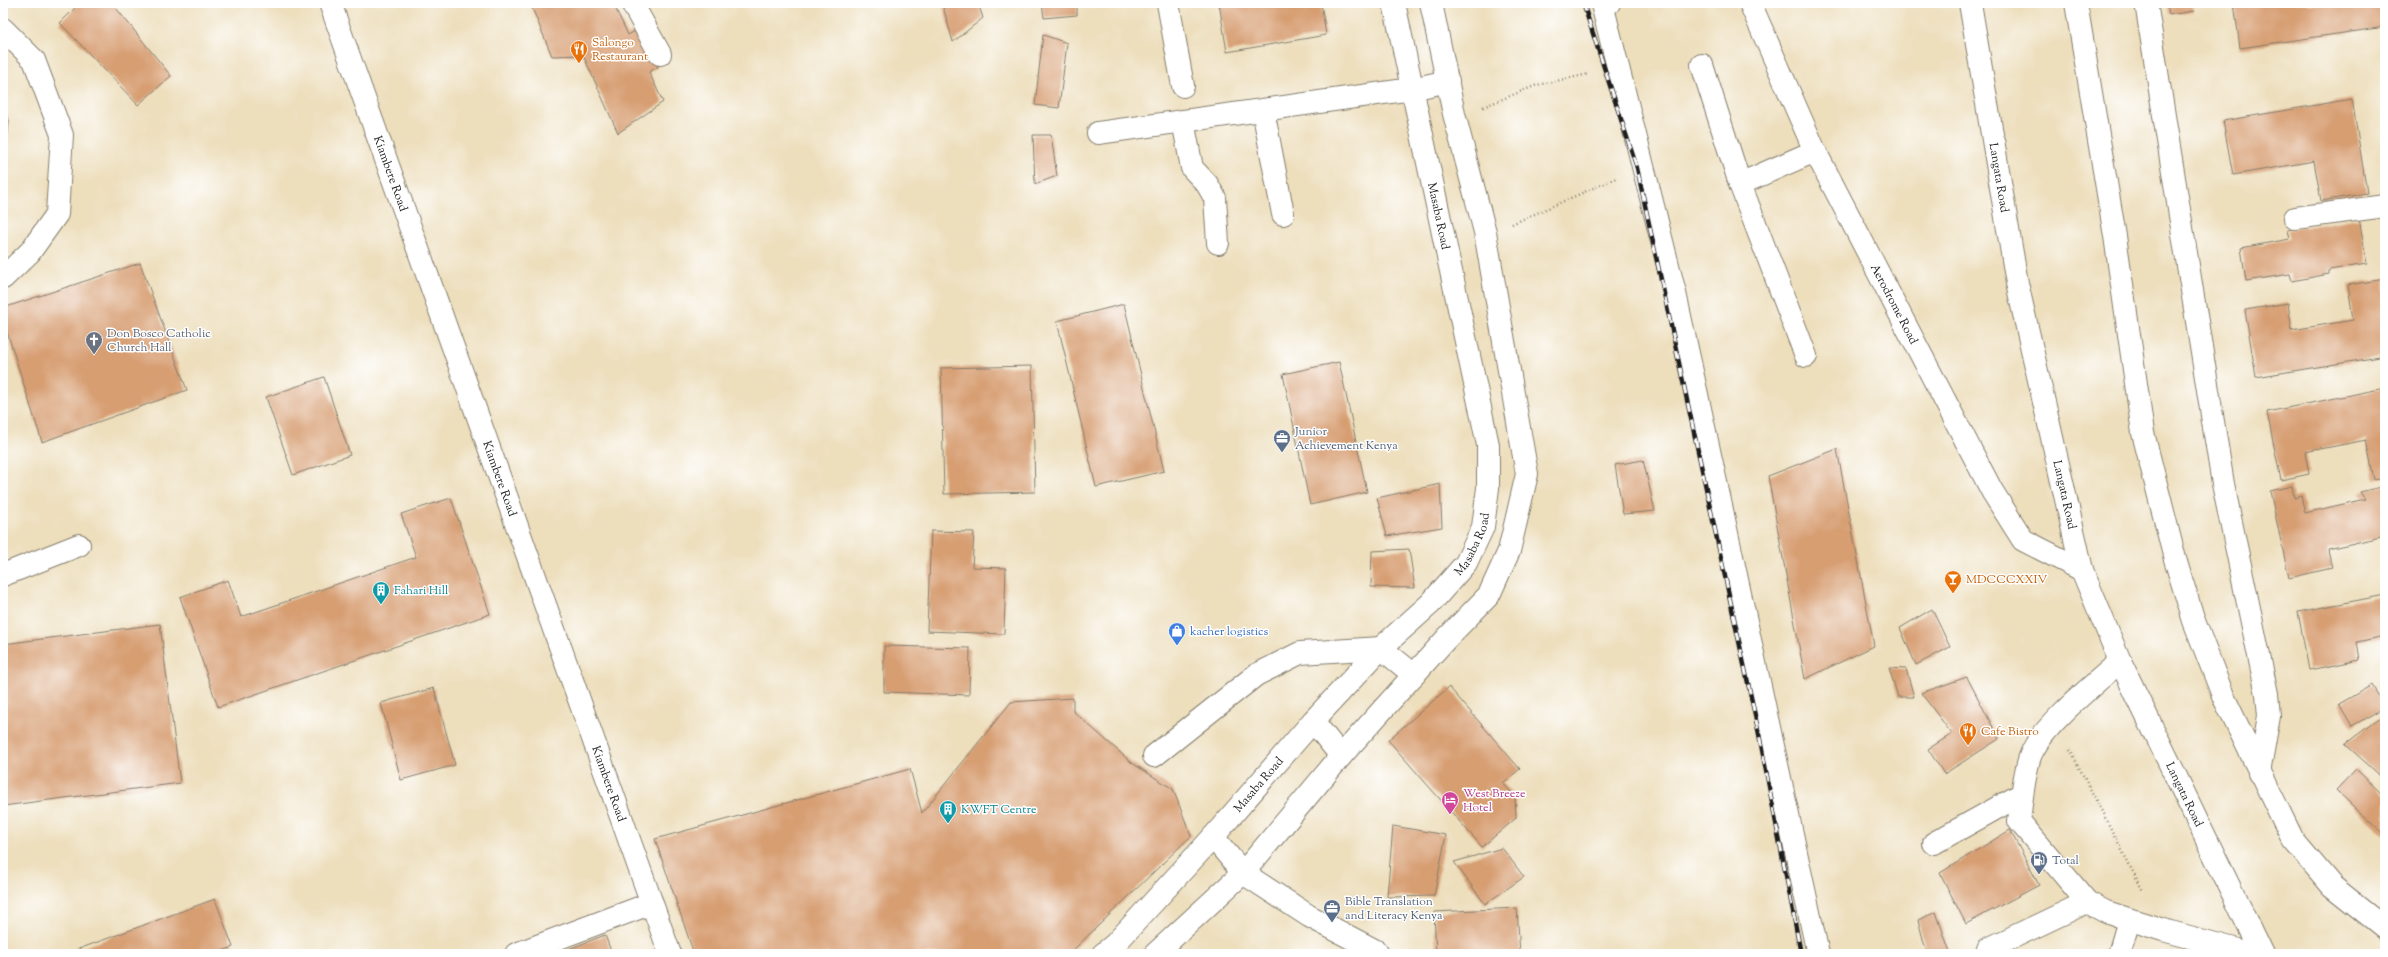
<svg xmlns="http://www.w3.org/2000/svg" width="2388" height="957" viewBox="0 0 2388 957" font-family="'Sorts Mill Goudy',serif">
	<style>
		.building { fill: #d79e72 }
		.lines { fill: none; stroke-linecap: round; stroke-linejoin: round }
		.minor-casing { stroke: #847d6c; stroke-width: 24 }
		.major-casing { stroke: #847d6c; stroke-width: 24 }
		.path { stroke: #847d6c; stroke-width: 2.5; stroke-dasharray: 1 3; stroke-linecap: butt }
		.minor { stroke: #fff; stroke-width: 22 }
		.major { stroke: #fff; stroke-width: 22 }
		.rail-casing { stroke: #1c1c1c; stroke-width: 4.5 }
		.rail { stroke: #fff; stroke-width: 3; stroke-dasharray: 9; stroke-linecap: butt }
		.labels { text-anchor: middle; stroke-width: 3; stroke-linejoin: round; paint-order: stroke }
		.food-label { font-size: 12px; fill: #c56008; stroke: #fff; text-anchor: start }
		.street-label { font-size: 12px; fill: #1c1c1c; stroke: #fff }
		.worship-label { font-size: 12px; fill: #5b616d; stroke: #fff; text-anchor: start }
		.service-label { font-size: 12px; fill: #4e5e75; stroke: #fff; text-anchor: start }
		.culture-label { font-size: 12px; fill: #0d838f; stroke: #fff; text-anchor: start }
		.shop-label { font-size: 12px; fill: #366cbe; stroke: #fff; text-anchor: start }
		.hotel-label { font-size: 12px; fill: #b23c85; stroke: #fff; text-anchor: start }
	</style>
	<rect width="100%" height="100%" fill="#fff"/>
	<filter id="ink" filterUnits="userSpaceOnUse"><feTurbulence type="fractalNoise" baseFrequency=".025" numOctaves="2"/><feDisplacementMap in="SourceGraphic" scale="8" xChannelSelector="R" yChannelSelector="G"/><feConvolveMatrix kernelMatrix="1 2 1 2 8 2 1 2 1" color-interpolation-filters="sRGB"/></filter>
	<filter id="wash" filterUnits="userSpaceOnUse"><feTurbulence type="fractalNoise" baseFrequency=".012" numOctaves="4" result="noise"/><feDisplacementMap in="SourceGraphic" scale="16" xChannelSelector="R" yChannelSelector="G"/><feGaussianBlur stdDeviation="0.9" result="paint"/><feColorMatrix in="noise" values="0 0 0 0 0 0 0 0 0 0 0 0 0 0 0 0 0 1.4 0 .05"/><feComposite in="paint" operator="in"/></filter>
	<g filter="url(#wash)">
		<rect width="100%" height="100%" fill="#eddebc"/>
		<g id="blocks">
			<!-- building -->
			<g class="building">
				<polygon points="80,3 112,3 171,76 138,105 60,23"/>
				<polygon points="530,3 613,3 628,35 637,30 658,67 649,72 663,102 618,133 583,55 552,56"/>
				<polygon points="942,3 978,3 983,18 953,42"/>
				<polygon points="1042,3 1077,3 1077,15 1044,18"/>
				<polygon points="1219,3 1321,3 1326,35 1227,52"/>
				<polygon points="2167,3 2192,3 2194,11 2169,15"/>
				<polygon points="2234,3 2385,3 2385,27 2240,48"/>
				<polygon points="1043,35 1067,43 1059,108 1035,105"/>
				<polygon points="2352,99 2367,193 2321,201 2314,161 2233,175 2223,121"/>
				<polygon points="3,106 9,121 4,170 3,169"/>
				<polygon points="1033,135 1051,135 1057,176 1035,184"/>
				<polygon points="2359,218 2367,264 2329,270 2329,274 2292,281 2290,274 2246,281 2241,248 2290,239 2288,230"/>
				<polygon points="140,263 187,390 42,442 3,319 3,308"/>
				<polygon points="2385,279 2385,356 2256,377 2245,310 2288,303 2292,330 2353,320 2348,285"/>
				<polygon points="1124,304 1164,471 1096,487 1057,321"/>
				<polygon points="1339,362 1367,492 1310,505 1283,374"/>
				<polygon points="1032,366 1035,492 944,494 941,368"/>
				<polygon points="324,377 350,455 293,475 266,397"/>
				<polygon points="2385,388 2385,478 2374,480 2366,440 2305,452 2309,474 2281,480 2267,412"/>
				<polygon points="1837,449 1874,646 1805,679 1768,476"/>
				<polygon points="1643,460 1655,511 1623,514 1615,465"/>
				<polygon points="1440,484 1442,527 1387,536 1377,498"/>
				<polygon points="2292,486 2294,498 2301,496 2305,513 2365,499 2360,492 2385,486 2385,536 2328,549 2332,568 2289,578 2270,491"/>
				<polygon points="451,498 490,614 218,707 180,597 228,580 241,617 416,557 401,514"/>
				<polygon points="931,531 974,532 972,567 1006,568 1004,634 927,631"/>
				<polygon points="1409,549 1415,588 1371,587 1372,551"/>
				<polygon points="2385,595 2385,636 2357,642 2360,660 2309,670 2298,612"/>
				<polygon points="1932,609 1950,647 1916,665 1900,628"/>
				<polygon points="160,624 180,783 3,806 3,644"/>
				<polygon points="884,646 970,648 969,695 884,692"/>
				<polygon points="1889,668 1906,669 1914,697 1898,697"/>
				<polygon points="1967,677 1999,739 1944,774 1928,749 1952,734 1921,693"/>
				<polygon points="2372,685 2385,707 2352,726 2339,704"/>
				<polygon points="1449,687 1520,769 1503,783 1515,797 1516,818 1482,847 1388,740"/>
				<polygon points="434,688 455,765 401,780 381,703"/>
				<polygon points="1073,698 1073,711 1132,763 1173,789 1191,836 1069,954 694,954 655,839 910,769 922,813 1011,702"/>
				<polygon points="2385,714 2385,780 2345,744"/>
				<polygon points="2356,769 2385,797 2385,836 2336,790"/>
				<polygon points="1393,826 1446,835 1434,896 1387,897"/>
				<polygon points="2010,830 2039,885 1966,924 1940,873"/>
				<polygon points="1502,848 1524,877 1485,904 1454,862"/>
				<polygon points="215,899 233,947 214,954 65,954"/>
				<polygon points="1517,908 1520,954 1436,954 1434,912"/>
				<polygon points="1936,912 1950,952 1927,954 1918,920"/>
				<polygon points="605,935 612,954 556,954"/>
			</g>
		</g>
	</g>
	<g filter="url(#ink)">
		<use href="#blocks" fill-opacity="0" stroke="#847d6c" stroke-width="1"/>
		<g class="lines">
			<!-- minor casing -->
			<g class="minor-casing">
				<g id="minor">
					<path id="s1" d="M330,3L670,954"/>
					<polyline points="632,3 660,54"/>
					<polyline points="1168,3 1183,86"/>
					<polyline points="1609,3 1603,8 1675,293 1818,954"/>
					<polyline points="2146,3 2223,484 2267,694 2269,716 2259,773"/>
					<polyline points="3,29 34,60 62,135 57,214 30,252 3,278"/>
					<polyline points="1702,65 1740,184 1815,151"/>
					<polyline points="1263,110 1283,214"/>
					<polyline points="1183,121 1192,168 1207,184 1215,198 1218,243"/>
					<polyline points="1098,133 1412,89 1448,81"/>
					<polyline points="1740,184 1806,356"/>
					<polyline points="2295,218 2385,206"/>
					<polyline points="3,575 79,545"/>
					<path d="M2120,661C2096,683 2047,722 2033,750C2025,763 2021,805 2019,821L2087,902L2106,912L2163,930L2253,954"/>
					<polyline points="1313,721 1341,756"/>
					<polyline points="1154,756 1256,675 1300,653 1381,648 1414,675"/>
					<polyline points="1213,837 1243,873 1309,916 1376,951 1378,954"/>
					<polyline points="1934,843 2022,794"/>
					<polyline points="516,954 652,903"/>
					<path id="s2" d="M1103,954L1115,944L1213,837L1313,721L1381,648L1430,604L1466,563L1483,527L1488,488V445L1394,3"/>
					<polyline points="1155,954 1243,873 1341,756 1447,638 1489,595 1509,551 1527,474 1485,232 1454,114 1431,3"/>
					<polyline points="1987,954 1988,949 2087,902"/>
					<polyline points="2119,954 2129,920"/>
				</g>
			</g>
			<!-- major casing -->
			<g class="major-casing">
				<g id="major">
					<path id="s3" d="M1750,3L1815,151L1992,491L2023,540L2082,570"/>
					<path id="s4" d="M1970,3L2017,283L2082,570L2120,661L2262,954"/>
					<polyline points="2076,3 2115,236 2143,433 2175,559 2194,621 2224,698 2293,840 2332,886 2385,928"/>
				</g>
			</g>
			<!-- path -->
			<g class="path">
				<polyline points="1483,107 1537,85 1589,74"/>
				<polyline points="1512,224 1616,178"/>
				<polyline points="2070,750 2143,891"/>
			</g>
			<!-- minor -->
			<use href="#minor" class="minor"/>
			<!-- major -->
			<use href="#major" class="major"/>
			<!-- rail casing -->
			<g class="rail-casing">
				<polyline id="rail" points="1583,3 1637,168 1759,734 1801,954"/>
			</g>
			<!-- rail -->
			<use href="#rail" class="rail"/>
		</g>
	</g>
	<!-- icons -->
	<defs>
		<g id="restaurant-pin" transform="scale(0.9)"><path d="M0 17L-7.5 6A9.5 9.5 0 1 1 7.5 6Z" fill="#e8710a" stroke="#fff"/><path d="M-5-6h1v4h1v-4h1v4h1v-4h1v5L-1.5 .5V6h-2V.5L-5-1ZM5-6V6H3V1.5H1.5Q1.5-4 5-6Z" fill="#fff"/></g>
		<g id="church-pin" transform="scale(0.9)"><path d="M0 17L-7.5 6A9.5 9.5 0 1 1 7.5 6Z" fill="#6b7280" stroke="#fff"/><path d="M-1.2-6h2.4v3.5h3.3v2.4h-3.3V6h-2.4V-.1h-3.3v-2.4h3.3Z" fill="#fff"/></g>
		<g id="office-pin" transform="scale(0.9)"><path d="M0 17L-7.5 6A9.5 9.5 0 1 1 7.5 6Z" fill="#5c6f8a" stroke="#fff"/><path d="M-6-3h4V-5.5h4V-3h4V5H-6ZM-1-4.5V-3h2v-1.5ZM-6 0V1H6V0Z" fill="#fff"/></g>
		<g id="bar-pin" transform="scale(0.9)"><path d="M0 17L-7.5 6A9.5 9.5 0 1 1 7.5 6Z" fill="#e8710a" stroke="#fff"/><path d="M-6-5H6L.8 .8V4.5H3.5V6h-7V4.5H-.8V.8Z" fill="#fff"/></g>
		<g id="building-pin" transform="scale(0.9)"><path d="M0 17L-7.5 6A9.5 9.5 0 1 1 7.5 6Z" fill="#0f9aa8" stroke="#fff"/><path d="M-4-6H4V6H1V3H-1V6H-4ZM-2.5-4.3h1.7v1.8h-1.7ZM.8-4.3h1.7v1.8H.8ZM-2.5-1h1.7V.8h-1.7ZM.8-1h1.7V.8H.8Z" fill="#fff"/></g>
		<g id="shop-pin" transform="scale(0.9)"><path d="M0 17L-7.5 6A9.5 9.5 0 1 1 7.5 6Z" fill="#3f7fe0" stroke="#fff"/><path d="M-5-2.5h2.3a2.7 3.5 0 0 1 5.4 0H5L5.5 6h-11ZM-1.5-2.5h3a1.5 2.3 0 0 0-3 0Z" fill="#fff"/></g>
		<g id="hotel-pin" transform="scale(0.9)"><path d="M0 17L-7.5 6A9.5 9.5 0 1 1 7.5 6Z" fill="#d1479c" stroke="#fff"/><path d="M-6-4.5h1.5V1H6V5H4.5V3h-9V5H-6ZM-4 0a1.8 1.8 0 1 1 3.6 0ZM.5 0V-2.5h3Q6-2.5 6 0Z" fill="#fff"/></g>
		<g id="fuel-pin" transform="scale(0.9)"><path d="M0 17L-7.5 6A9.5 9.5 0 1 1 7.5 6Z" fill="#5c6f8a" stroke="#fff"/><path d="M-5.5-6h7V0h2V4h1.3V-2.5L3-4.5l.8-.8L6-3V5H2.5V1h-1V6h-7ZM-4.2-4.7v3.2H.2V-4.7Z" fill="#fff"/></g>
	</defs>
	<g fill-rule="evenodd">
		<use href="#restaurant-pin" x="579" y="49"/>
		<use href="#church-pin" x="94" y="340"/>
		<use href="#office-pin" x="1282" y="438"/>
		<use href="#bar-pin" x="1953" y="579"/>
		<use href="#building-pin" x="381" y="590"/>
		<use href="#shop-pin" x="1177" y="631"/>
		<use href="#restaurant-pin" x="1968" y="731"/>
		<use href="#hotel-pin" x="1450" y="800"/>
		<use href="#building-pin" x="948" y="809"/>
		<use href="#fuel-pin" x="2039" y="860"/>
		<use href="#office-pin" x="1332" y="908"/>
	</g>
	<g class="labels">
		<!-- food labels -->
		<g class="food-label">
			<text x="592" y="46">Salongo<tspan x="592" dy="14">Restaurant</tspan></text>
			<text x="1966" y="583">MDCCCXXIV</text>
			<text x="1981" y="735">Cafe Bistro</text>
		</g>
		<!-- street labels -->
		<g class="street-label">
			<text dy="4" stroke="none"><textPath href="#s1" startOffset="181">Kiambere Road</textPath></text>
			<text dy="4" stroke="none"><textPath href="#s4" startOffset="177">Langata Road</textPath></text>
			<text transform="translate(1439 216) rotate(78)" y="4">Masaba Road</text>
			<text dy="4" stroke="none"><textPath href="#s3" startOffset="334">Aerodrome Road</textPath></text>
			<text dy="4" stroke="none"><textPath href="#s1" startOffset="505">Kiambere Road</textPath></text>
			<text dy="4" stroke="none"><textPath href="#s4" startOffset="501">Langata Road</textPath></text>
			<text dy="4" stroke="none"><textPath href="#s2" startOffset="554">Masaba Road</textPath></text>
			<text dy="4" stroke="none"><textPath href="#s1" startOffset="829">Kiambere Road</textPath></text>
			<text dy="4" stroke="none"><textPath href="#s2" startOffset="230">Masaba Road</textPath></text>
			<text dy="4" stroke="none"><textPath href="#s4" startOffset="825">Langata Road</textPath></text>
		</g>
		<!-- worship labels -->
		<g class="worship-label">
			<text x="107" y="337">Don Bosco Catholic<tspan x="107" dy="14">Church Hall</tspan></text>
		</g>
		<!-- service labels -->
		<g class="service-label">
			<text x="1295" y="435">Junior<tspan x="1295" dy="14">Achievement Kenya</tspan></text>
			<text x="2052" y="864">Total</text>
			<text x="1345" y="905">Bible Translation<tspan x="1345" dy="14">and Literacy Kenya</tspan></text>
		</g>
		<!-- culture labels -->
		<g class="culture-label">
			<text x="394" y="594">Fahari Hill</text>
			<text x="961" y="813">KWFT Centre</text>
		</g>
		<!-- shop labels -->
		<g class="shop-label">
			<text x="1190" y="635">kacher logistics</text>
		</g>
		<!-- hotel labels -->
		<g class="hotel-label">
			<text x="1463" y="797">West Breeze<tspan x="1463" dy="14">Hotel</tspan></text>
		</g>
	</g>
	<!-- margin -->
	<rect width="2388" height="957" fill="none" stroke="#fff" stroke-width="16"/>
</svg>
